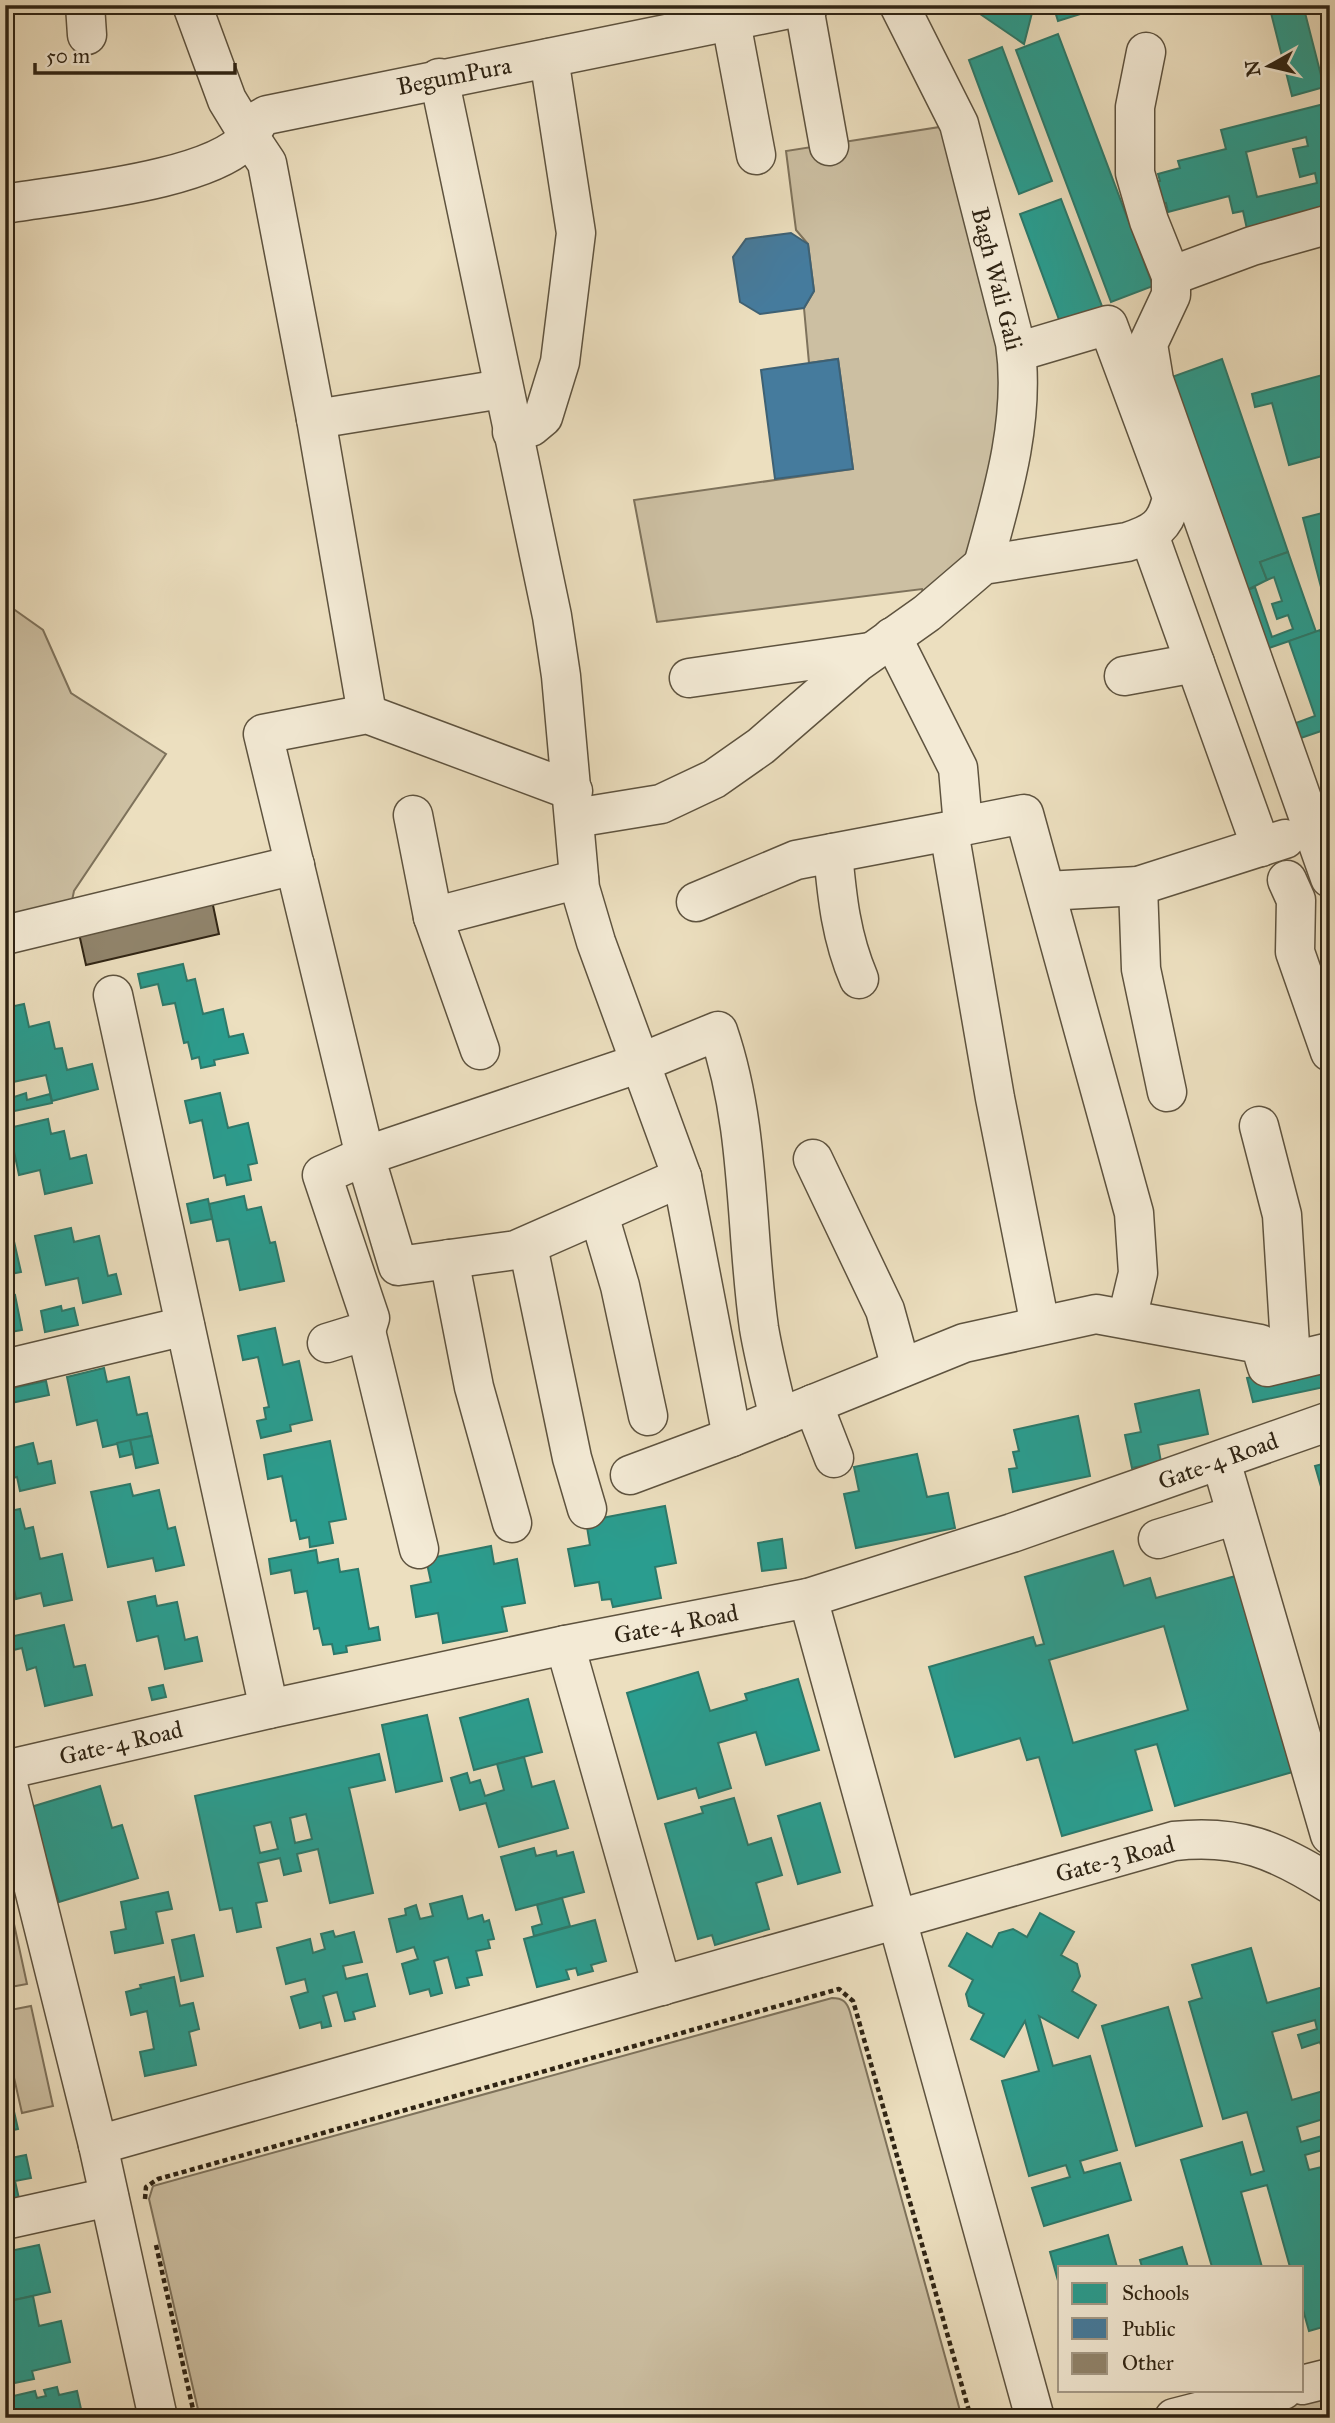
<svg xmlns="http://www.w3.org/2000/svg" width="1335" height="2423" viewBox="0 0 1335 2423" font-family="'IM FELL Great Primer',serif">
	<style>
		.green { fill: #ccbfa2; stroke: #7e725b; stroke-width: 2 }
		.schools { fill: #2a9d8f; stroke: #2c796a; stroke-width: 2; fill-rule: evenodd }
		.public { fill: #457b9d; stroke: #3e6174; stroke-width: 2 }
		.building { fill: #91856d; stroke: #2f2414; stroke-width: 2 }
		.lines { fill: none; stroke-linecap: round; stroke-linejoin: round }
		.minor-casing { stroke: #5e533f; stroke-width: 41 }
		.path { stroke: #2f2414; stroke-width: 4.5; stroke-dasharray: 5 3.5; stroke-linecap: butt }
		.minor { stroke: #f3ead5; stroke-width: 38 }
		.labels { text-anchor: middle; stroke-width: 7; stroke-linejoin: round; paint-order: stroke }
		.street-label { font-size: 24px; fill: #2f2414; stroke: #f3ead5 }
	</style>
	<rect width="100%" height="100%" fill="#ecdfbf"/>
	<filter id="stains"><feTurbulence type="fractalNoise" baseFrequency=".00286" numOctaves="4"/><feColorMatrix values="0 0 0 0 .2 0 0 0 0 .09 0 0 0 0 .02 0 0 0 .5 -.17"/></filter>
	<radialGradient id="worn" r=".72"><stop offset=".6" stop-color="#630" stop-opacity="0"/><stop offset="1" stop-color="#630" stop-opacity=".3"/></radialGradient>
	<!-- green -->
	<g class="green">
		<polygon points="959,124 1015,343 983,565 927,613 922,589 657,622 634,500 853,469 838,359 809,363 804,308 814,291 808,244 796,230 786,151"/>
		<polygon points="5,603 43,630 71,693 166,754 74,891 69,915 5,928"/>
		<polygon points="9,1901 27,1984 5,1988 5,1902"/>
		<path d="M832,1998C843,1998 847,2002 850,2012L962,2418H200L149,2199L153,2186Z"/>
		<polygon points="31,2006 53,2106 22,2113 5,2038 5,2011"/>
		<polygon points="1330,2395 1330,2418 1245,2418"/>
	</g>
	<!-- schools -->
	<g class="schools">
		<polygon points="967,5 1034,5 1024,44"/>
		<polygon points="1053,5 1109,5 1058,21"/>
		<polygon points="1269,5 1303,5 1324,87 1292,96"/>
		<polygon points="1058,34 1153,286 1111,302 1016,50"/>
		<polygon points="1002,47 1052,181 1019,194 969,60"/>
		<path d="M1324,104L1330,128V208L1247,229L1243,211L1233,213L1229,196L1168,212L1166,203L1154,206L1149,183L1160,181L1158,174L1180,168L1178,161L1226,149L1221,130ZM1306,137L1308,146L1293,149L1300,177L1315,173L1317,183L1257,197L1246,152Z"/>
		<polygon points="1061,199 1103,309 1061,325 1020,214"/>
		<polygon points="1222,359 1288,552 1260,562 1267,580 1243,592 1169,378"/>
		<polygon points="1330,373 1330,454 1289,465 1272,403 1255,407 1252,394"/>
		<polygon points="1330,511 1330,585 1321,587 1303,518"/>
		<polygon points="1288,552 1316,632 1263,650 1243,592 1255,587 1272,637 1293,629 1288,615 1277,619 1272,604 1282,601 1274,577 1267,580 1260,562"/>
		<polygon points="1320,630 1330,658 1330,728 1298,739 1293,724 1315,716 1289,641"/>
		<polygon points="183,964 187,981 195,979 203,1014 223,1009 229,1037 243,1034 248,1053 214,1060 215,1065 201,1068 199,1057 192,1059 188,1042 184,1043 175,1003 163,1005 158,984 141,988 138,974"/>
		<polygon points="24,1004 29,1027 49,1022 55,1049 62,1048 67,1070 92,1064 98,1089 52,1101 46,1075 13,1082 10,1065 5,1066 5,1008"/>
		<polygon points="26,1093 27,1100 50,1094 52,1103 5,1113 5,1100"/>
		<polygon points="220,1093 228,1128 248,1123 257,1163 248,1165 251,1180 227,1185 225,1175 214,1178 202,1120 190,1123 185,1101"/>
		<polygon points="48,1119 51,1134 64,1131 70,1159 86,1155 92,1183 45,1194 40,1170 19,1175 9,1128"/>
		<polygon points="244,1196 247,1210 261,1207 270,1243 275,1242 284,1281 240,1290 229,1239 217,1241 209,1204"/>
		<polygon points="208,1199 212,1219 191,1223 187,1204"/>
		<polygon points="71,1228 74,1242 99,1236 108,1276 116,1274 121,1294 83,1303 78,1278 46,1285 35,1236"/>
		<polygon points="13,1237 21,1272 6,1275 5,1239"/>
		<polygon points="15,1295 22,1330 5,1333 5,1297"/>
		<polygon points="61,1306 62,1311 74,1308 78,1325 45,1332 41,1311"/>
		<polygon points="275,1328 283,1365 299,1361 312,1420 290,1425 291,1431 261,1438 257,1421 266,1419 264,1408 269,1407 258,1357 243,1360 238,1336"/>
		<polygon points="1323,1361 1329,1386 1253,1402 1247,1378"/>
		<polygon points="104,1368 107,1382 129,1377 137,1415 147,1413 152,1436 103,1447 97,1420 77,1425 67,1377"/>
		<polygon points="46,1381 49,1395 11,1403 8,1389"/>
		<polygon points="1199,1390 1208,1434 1158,1445 1161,1462 1132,1468 1125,1435 1141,1432 1135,1404"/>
		<polygon points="1078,1416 1090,1476 1013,1492 1009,1469 1017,1468 1013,1452 1019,1451 1014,1430"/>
		<polygon points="6,1419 13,1448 33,1443 38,1464 51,1461 55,1483 20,1491 17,1477 5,1480"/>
		<polygon points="152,1436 158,1463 136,1468 130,1440"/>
		<polygon points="130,1440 133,1454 120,1457 117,1443"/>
		<polygon points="330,1441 346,1519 329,1522 333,1543 310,1547 309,1537 300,1539 296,1520 291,1521 282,1476 268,1479 264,1455"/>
		<polygon points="917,1454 927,1497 948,1493 955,1528 856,1548 844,1494 859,1491 854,1467"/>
		<polygon points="1330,1462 1330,1518 1315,1466"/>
		<polygon points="130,1484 133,1496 159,1490 168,1529 175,1527 184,1565 156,1571 153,1558 108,1567 91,1492"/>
		<polygon points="665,1506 676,1563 655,1567 661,1598 613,1607 611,1599 602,1600 599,1582 575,1586 568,1549 590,1545 586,1521"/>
		<polygon points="20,1509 25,1529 33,1527 40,1559 62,1554 72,1600 44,1606 41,1593 16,1599 8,1560 5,1561 5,1512"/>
		<polygon points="782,1539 786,1568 762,1571 758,1543"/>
		<polygon points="491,1546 494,1564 517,1559 525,1603 502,1607 507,1631 443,1643 438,1613 416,1617 411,1586 431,1582 426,1559"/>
		<polygon points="316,1550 318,1563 338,1559 340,1572 358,1569 369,1629 378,1627 380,1640 346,1646 347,1652 334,1654 332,1644 323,1645 319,1628 314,1629 307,1591 295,1593 291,1570 271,1574 269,1559"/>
		<path d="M1113,1551L1124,1586L1150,1578L1156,1598L1239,1575L1296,1771L1175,1806L1157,1744L1135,1750L1152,1810L1062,1836L1039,1757L1027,1760L1020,1738L955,1757L929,1667L1033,1637L1036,1646L1044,1644L1025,1577ZM1164,1626L1188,1710L1073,1743L1049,1660Z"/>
		<polygon points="155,1596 157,1606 177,1602 185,1640 197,1637 202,1661 165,1669 158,1636 137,1641 128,1602"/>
		<polygon points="64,1625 74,1667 85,1665 92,1695 45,1706 36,1667 27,1670 22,1648 5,1652 5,1638"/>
		<polygon points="698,1672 710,1711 747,1700 745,1694 798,1679 819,1750 766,1765 756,1732 718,1743 731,1788 699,1798 696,1788 658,1799 627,1693"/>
		<polygon points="163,1685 166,1697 152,1700 149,1688"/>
		<polygon points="528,1699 542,1752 474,1770 460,1718"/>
		<polygon points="427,1715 442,1781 396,1792 382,1725"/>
		<path d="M379,1754L385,1780L349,1788L373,1893L330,1903L318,1849L297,1854L301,1871L284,1875L280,1858L258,1863L267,1901L256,1903L261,1927L237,1932L232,1908L220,1910L195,1796ZM306,1814L312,1839L295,1843L290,1818ZM271,1822L278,1849L260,1853L254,1826Z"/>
		<polygon points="524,1757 532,1787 554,1781 568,1828 499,1847 486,1803 460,1810 451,1778 467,1773 470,1783 480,1780 485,1796 504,1790 497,1764"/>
		<polygon points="100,1786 112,1828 122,1825 138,1878 59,1902 31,1807"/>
		<polygon points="734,1798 748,1845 771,1838 782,1875 756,1883 769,1929 715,1945 712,1935 698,1939 665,1824 703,1813 701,1807"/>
		<polygon points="820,1803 840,1872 798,1884 778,1816"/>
		<polygon points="534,1848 536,1856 556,1851 557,1856 573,1852 584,1892 516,1910 501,1857"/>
		<polygon points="168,1892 172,1909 156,1912 163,1943 115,1953 111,1932 126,1929 121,1902"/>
		<polygon points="462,1896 468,1919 482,1915 484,1922 489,1920 494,1939 488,1940 490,1948 476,1951 482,1975 467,1978 469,1985 456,1988 448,1957 434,1961 442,1993 431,1996 429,1989 410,1994 402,1964 418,1959 414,1947 397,1952 389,1919 406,1915 405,1909 416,1905 420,1919 433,1916 430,1904"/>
		<polygon points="562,1898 570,1926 534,1936 532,1927 542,1924 537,1905"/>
		<polygon points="1040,1913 1074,1932 1061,1955 1077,1964 1080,1976 1072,1991 1096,2005 1078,2038 1039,2016 1053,2066 1090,2056 1117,2150 1080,2161 1084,2173 1120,2163 1131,2200 1044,2226 1032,2188 1070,2177 1066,2165 1029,2176 1002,2081 1039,2071 1025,2021 1004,2057 971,2039 984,2014 969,2006 966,1994 973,1980 949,1966 967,1933 992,1947 999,1933 1013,1929 1027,1937"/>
		<polygon points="595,1920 606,1961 591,1965 593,1971 578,1975 576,1968 566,1970 569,1979 537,1987 524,1939"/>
		<polygon points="333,1931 335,1937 354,1932 362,1962 343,1966 346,1979 367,1974 375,2006 353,2012 355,2019 345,2021 337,1992 323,1996 331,2026 322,2028 321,2022 300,2028 291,1997 308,1992 305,1979 286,1984 277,1948 310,1939 313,1953 325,1949 321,1934"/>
		<polygon points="194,1935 203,1976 181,1981 172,1940"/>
		<polygon points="1251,1948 1267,2003 1330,1985 1330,2014 1325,2015 1330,2033 1330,2075 1320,2042 1302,2048 1298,2035 1317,2029 1315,2020 1272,2032 1292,2100 1330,2089 1330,2117 1297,2127 1301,2142 1322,2136 1326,2149 1305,2155 1309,2170 1330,2165 1330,2203 1321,2205 1330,2234 1330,2325 1309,2331 1302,2306 1302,2267 1290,2267 1267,2185 1241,2192 1262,2267 1212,2267 1181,2160 1242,2142 1251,2175 1264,2171 1247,2112 1223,2119 1189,2002 1202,1998 1192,1965"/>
		<polygon points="174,1977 180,2006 193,2003 199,2029 189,2032 196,2065 145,2076 140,2052 154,2049 147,2011 131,2015 126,1992 141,1988 140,1985"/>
		<polygon points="1168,2007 1202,2126 1136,2146 1102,2026"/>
		<polygon points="10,2094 18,2129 5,2132 5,2095"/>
		<polygon points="10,2155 11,2158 26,2155 31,2178 15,2181 20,2203 5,2207 5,2156"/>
		<polygon points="1108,2235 1117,2267 1060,2267 1060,2288 1050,2252"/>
		<polygon points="39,2245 50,2292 5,2302 5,2252"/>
		<polygon points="1182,2247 1188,2267 1142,2267 1140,2260"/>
		<polygon points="33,2296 39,2326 61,2321 70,2362 32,2371 34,2379 5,2385 5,2331 9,2330 5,2302"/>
		<polygon points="57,2387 59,2395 77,2391 83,2418 9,2418 5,2398 35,2391 37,2398 46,2396 44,2390"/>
	</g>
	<!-- public -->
	<g class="public">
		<polygon points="791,233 808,244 814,291 804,308 760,314 740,302 733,257 746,239"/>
		<polygon points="838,359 853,469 775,479 761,370"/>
	</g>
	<!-- building -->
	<polygon class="building" points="210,891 219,934 86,965 76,920"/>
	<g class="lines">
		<!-- minor casing -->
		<g class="minor-casing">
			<g id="minor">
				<polyline points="85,5 87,35"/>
				<polyline points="192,5 227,100 249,136 260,119 267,115 809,5"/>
				<path d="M899,5L959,124L1015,343C1026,417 1003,494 983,565"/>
				<polyline points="804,7 829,146"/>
				<polyline points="731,22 756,155"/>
				<polyline points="1146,52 1135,107 1135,173 1149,221 1171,276 1171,295 1148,344 1154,380 1330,878"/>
				<polyline points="439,78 552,616 561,676 580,888 596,942 682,1177 732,1437"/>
				<path d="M5,204C62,194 216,181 249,136L267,163L316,419L367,714"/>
				<polyline points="1171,276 1252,246 1330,224"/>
				<polyline points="316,419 502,389"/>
				<polyline points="512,432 531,427 543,417 560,362 576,233 549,58"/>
				<polyline points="1149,535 1261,847"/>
				<polyline points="892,637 958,768 963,826 949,831 995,1098 1040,1325"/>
				<polyline points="1124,676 1195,663"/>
				<polyline points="689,678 870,652"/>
				<polyline points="573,791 367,714 263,734 365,1156 398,1266 516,1250 682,1177"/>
				<polyline points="413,815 433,917 480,1050"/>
				<path d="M575,818L661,804L714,779L761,746L858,662L927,613L983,565L1127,542C1155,533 1166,526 1172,497L1108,325L1017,352"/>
				<polyline points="963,826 1024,814 1134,1213 1138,1273 1127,1319"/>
				<path d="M833,853C837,897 841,937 859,979"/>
				<polyline points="1287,880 1296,900 1295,952 1330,1052"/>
				<polyline points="1138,886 1141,969 1167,1092"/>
				<polyline points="1046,891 1138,886 1285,839"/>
				<polyline points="696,902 796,860 949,831"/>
				<polyline points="433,917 579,879"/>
				<polyline points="5,935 295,865"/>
				<polyline points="113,995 269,1709"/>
				<polyline points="1259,1126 1282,1215 1291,1361"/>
				<polyline points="813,1159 885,1310 901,1368"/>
				<polyline points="599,1215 620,1286 648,1416"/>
				<polyline points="528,1246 572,1458 587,1509"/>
				<polyline points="449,1259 474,1387 512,1523"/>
				<polyline points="366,1331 419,1549"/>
				<path d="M327,1343L366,1331L370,1318L322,1175L365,1156L640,1063L718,1031C751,1127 745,1229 759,1328C764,1358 772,1388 779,1418"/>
				<polyline points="5,1369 185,1326"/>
				<polyline points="813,1404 834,1458"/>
				<polyline points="1221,1461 1330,1835"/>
				<polyline points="630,1475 732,1437 964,1343 1096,1314 1260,1344 1267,1367 1330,1352"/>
				<polyline points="1158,1539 1236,1515"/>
				<polyline points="808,1598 1035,2418"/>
				<polyline points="565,1645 662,1986"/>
				<polyline points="5,1770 269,1709 565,1645 808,1598 1012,1533 1330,1421"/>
				<polyline points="5,1773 98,2145 158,2418"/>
				<path d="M98,2145L1174,1841C1239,1834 1276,1850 1330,1884"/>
				<polyline points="5,2220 109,2197"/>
				<polyline points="1302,2385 1330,2378"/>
				<polyline points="1174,2418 1283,2390"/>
			</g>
		</g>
		<!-- path -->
		<g class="path">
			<polyline points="145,2199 146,2187 158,2179 839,1989 853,2001 856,2011 971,2418"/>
			<polyline points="156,2245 195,2418"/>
		</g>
		<!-- minor -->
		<use href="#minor" class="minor"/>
	</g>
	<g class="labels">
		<!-- street labels -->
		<g class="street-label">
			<text transform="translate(454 76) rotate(-11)" y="8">BegumPura</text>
			<text transform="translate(997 279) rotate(76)" y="8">Bagh Wali Gali</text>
			<text transform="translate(1218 1461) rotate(-20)" y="8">Gate-4 Road</text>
			<text transform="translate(676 1624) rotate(-11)" y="8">Gate-4 Road</text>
			<text transform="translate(121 1743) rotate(-13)" y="8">Gate-4 Road</text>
			<text transform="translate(1115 1859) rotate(-15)" y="8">Gate-3 Road</text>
		</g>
	</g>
	<!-- margin -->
	<rect width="1335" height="2423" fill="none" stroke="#ecdfbf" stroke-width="28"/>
	<rect x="7" y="7" width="1321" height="2409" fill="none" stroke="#2f2414" stroke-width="3.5"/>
	<rect x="14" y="14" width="1307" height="2395" fill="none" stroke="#2f2414" stroke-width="2"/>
	<!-- legend -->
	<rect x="1058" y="2266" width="245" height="126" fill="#f3ead5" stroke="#a59b88" stroke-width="2"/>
	<rect x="1072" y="2283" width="35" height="21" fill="#2a9d8f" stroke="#a59b88" stroke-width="2"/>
	<text x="1122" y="2300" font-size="21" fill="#2f2414">Schools</text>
	<rect x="1072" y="2318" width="35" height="21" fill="#457b9d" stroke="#a59b88" stroke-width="2"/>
	<text x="1122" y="2336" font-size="21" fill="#2f2414">Public</text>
	<rect x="1072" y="2353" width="35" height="21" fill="#91856d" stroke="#a59b88" stroke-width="2"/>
	<text x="1122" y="2370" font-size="21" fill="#2f2414">Other</text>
	<!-- north arrow -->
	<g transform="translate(1269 66) rotate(262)" stroke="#f3ead5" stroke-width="5" paint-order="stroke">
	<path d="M0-5L12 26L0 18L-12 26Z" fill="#2f2414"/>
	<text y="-10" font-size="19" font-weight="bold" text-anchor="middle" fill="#2f2414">N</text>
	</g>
	<!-- scale -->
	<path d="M35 63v10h200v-10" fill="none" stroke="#2f2414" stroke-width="3.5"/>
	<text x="46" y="63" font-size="21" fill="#2f2414" stroke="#f3ead5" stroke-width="5" paint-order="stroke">50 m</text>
	<rect width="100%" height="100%" filter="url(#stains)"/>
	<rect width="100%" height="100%" fill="url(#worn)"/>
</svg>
